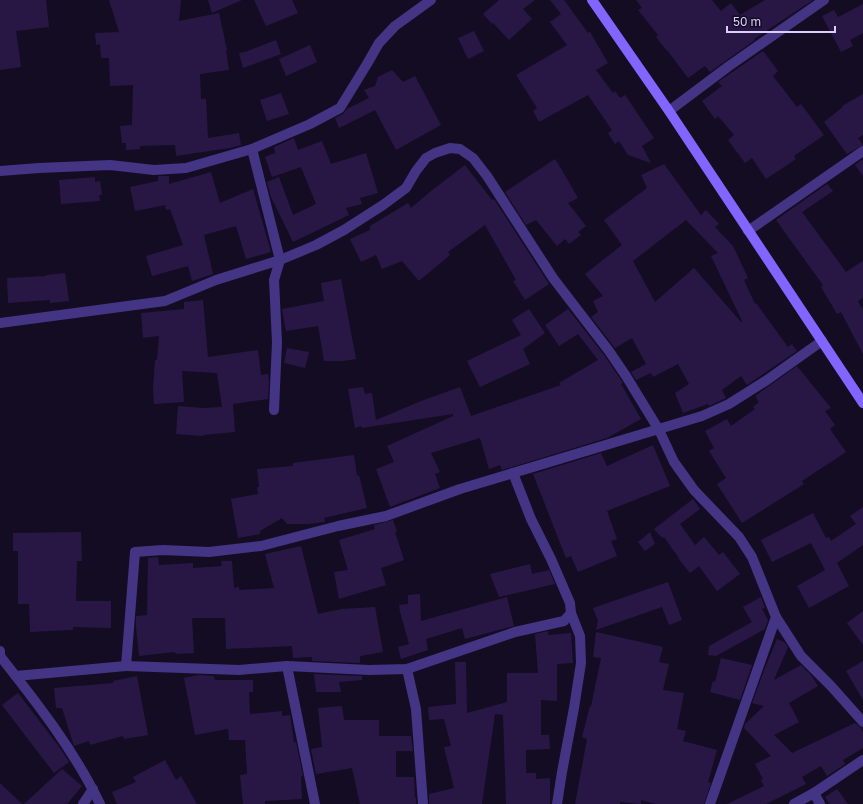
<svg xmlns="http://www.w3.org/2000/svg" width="863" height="804" viewBox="0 0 863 804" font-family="'Golos Text',sans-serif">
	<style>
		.building { fill: #281745; fill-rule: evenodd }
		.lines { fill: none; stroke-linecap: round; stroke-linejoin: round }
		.minor { stroke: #443484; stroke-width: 10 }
		.secondary { stroke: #8265ff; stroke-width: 10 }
	</style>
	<rect width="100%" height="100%" fill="#140c23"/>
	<!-- building -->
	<g class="building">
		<polygon points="0,0 46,0 49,27 16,31 21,67 0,70"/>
		<polygon points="109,0 181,0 179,21 219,13 227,50 226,50 229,70 200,74 201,99 206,99 208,138 239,133 241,145 230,148 176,156 175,145 140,146 140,149 126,150 126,143 122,143 120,126 132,125 133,85 110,86 109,58 101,58 100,44 96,45 95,33 119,32"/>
		<polygon points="208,0 242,0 212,13"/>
		<polygon points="254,0 292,0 298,13 266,26"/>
		<polygon points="499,0 535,0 523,9 532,19 509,40 493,23 492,24 483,14"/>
		<polygon points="550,0 564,0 588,33 590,32 608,63 596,70 613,93 615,91 620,98 625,95 654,138 642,146 651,163 628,155 619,141 615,144 608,133 612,130 588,95 539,122 533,111 537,108 516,75 567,45 550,22 561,14"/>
		<polygon points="636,0 712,0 721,11 731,3 740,15 765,0 813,0 754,39 755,40 710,72 705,66 688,78 667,50 667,51 656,37 658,35 638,10 642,8"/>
		<polygon points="863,4 863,33 850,40 853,46 841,52 822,16 834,10 838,17"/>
		<polygon points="474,31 484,51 468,59 458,38"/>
		<polygon points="276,40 281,54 243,68 239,53 245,52"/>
		<polygon points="310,45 317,62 286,76 279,59"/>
		<polygon points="763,51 778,71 773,76 797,107 801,104 824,135 794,156 796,159 766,179 752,158 745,163 728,140 734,135 718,116 715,119 702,101 722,86 718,82"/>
		<polygon points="392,70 403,82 415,76 441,125 396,150 375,110 339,128 335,118 343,114 347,109 369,98 364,90 375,86 378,77"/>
		<polygon points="281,93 289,114 267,121 260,100"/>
		<polygon points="863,94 863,135 858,138 863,145 847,154 824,122 843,107 842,106"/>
		<polygon points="294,138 298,150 322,141 331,164 366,153 378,193 360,198 362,204 346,208 349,215 293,242 271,197 267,182 279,177 293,215 316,204 301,167 272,177 265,157 275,153 274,147"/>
		<polygon points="555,159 566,177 578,198 568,203 586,226 578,232 581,235 569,244 565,239 557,246 536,220 526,225 505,192"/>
		<polygon points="863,159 863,176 855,165"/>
		<path d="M664,164L701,215L706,210L719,224L715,227L733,246L748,278L744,280L755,304L756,303L788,347L792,344L797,351L747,385L741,376L722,390L726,398L709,406L708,404L683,413L675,393L689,384L678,364L653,377L651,373L636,380L631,372L646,364L632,338L615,348L591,317L598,312L593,301L603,296L585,274L622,245L604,220L647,188L641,175ZM686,220L718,253L711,256L742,321L741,322L694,268L655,302L633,261Z"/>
		<polygon points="465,165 492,200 494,199 549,284 525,300 513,281 516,280 485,225 448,252 450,255 419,281 402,261 382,269 376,255 361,262 350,239 370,230 370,226 408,203 411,208 431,191"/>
		<polygon points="211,172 220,203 253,189 271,252 246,259 236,226 204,235 213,274 192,281 188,266 152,276 146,256 183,245 170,209 166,210 165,205 135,211 130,187 158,181 158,176 169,176 169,184"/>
		<polygon points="95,177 95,182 100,181 102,195 99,195 100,201 61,204 59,180"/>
		<polygon points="827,184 833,191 802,212 846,272 863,261 863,298 858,301 863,310 863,354 841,312 837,314 821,287 823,285 776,220"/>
		<polygon points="65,273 69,301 50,303 50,300 8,303 7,278 47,276 46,275"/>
		<polygon points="341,279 356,359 343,361 324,361 318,326 286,331 282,309 324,301 321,283"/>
		<polygon points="203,300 208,357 258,350 261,375 268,374 269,382 268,399 233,404 235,432 203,435 203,436 176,434 178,406 204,408 222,407 217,373 182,371 184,402 154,404 153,389 155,360 157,360 159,336 143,338 141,313 184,309 184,302"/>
		<polygon points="529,309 545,333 523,349 530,364 480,387 467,361 521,335 512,320"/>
		<polygon points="568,309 604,355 621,380 623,383 621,384 641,419 607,438 502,470 500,465 489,469 480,438 431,453 440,472 435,474 440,488 390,507 376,469 394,462 387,446 453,416 453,414 362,428 361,426 355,428 348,389 363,387 365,394 372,393 376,420 421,401 460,387 471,416 561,385 559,383 598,360 578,334 559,346 545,325"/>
		<polygon points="287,348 309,352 305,368 284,363"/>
		<polygon points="797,366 831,408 825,411 835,425 830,429 846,452 802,481 804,484 742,523 717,484 726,478 709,451 714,448 705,431 727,419 731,426 755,409 753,407 759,402 755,396"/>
		<polygon points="653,445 670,486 607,511 617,539 611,541 617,556 578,572 571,556 566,558 533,474 601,453 607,466"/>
		<polygon points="354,455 357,476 359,475 367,508 324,518 325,522 308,524 287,524 282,518 260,531 260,534 238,538 231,499 258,494 257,487 259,487 257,469 293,466 293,463"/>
		<polygon points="693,499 700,509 680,524 695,545 704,537 719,555 723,552 740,574 717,591 699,566 690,573 678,558 679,558 664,537 662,538 654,529"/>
		<polygon points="863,507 863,545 837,563 849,586 809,608 797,586 825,570 811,543 772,562 761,540 813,513 826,538 829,537 831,541 856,524 850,516"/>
		<polygon points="393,520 397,532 395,532 404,560 381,568 386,585 339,599 334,572 348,570 339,540 375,529 374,525"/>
		<polygon points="81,532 82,561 77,561 76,601 111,601 111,628 73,627 73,630 30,632 29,604 18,604 18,551 13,551 13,533"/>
		<polygon points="650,532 655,544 645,551 638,542"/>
		<polygon points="301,546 318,614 341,609 375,607 383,652 360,656 360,663 312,661 312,657 293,658 292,646 226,649 225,618 192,618 194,653 176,654 175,652 139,656 136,627 136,616 147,615 148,558 158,557 159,565 193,563 193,568 222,566 221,561 232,561 234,588 239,587 239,590 274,588 265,554"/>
		<polygon points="530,564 532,574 549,570 555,584 499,597 490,574"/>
		<polygon points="668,582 682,620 669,625 662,607 596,630 598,621 593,608"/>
		<polygon points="420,594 421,621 507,597 514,626 465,639 462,628 426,639 428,650 401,659 398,647 409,644 400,612 399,605 408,604 408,595"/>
		<polygon points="761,597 765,608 762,609 768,620 765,629 716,656 708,655 709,646 752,622 743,607"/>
		<polygon points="863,611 863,645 847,623"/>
		<polygon points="548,631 548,635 571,633 573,663 557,664 557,701 541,700 541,735 549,735 550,749 526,750 526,773 536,773 536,779 550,778 550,804 506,804 503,715 495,714 482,804 429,804 429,794 454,788 444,747 451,746 444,719 429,720 428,707 456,704 455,662 466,662 467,713 507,702 507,673 538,673 535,634"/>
		<polygon points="596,632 663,647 659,662 669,664 663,690 684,693 677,729 686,731 683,741 717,750 708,782 711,783 704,804 656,804 641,800 641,804 620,802 620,804 575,804 587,739 582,737 590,706 591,706 601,658 593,657"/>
		<polygon points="777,639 784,642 788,647 774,680 801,665 811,675 818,686 789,703 799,722 774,735 792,753 855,723 861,728 863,733 863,748 843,760 845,764 827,776 821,766 802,777 806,784 766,804 727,804 764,786 761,780 763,779 755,764 771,756 744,728 745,724 764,706 752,703 765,668"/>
		<polygon points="721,658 752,665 740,700 710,692 713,681 715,682"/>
		<polygon points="863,661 863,700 846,671"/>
		<polygon points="314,674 362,676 362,680 339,682 341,692 316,692"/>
		<polygon points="199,675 214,676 215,680 253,680 253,692 249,692 250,714 282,711 282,716 290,715 294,742 296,742 303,776 301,776 302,799 265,801 265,804 243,804 240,775 247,774 245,740 229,740 228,729 195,735 184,678"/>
		<polygon points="137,676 148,735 124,739 123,736 90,745 89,741 74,746 62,708 56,708 54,688 113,683 113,681"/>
		<polygon points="18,693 60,748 69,762 54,773 2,705"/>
		<polygon points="342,706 344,720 379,720 379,736 411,736 413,751 396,751 396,777 414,777 415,798 416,798 416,804 360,804 352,768 316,774 311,749 322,747 318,708"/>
		<polygon points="165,760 176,780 181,776 197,804 117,804 112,792 136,782 133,777"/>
		<polygon points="62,769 82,786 67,804 24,804"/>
		<polygon points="0,783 22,804 0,804"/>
		<polygon points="837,789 848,804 830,804 825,797"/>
	</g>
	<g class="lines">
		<!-- minor -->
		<g class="minor">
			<polyline points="669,111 729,66 824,0"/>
			<polyline points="252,149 280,260 274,280 277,342 274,410"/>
			<polyline points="0,171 39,168 110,165 154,170 186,168 252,149 310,124 340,108 367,64 379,43 395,26 431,0"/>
			<polyline points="748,231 863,151"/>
			<polyline points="0,323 165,301 216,280 280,260 316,245 344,230 383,205 406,188 416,171 426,158 435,153 450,148 460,149 473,158 487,176 553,278 609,351 626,376 659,430 674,462 694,490 739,537 752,557 776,617 710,804"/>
			<polyline points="776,617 801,656 831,686 863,722"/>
			<path d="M0,651V656C37,703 74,750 100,804"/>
			<polyline points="126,666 239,670 287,666 369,670 407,669 515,632 564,621 571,613 570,603 551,559 531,519 513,473"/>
			<polyline points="287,666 315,804"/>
			<polyline points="407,669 416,709 423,804"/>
			<polyline points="16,676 126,666 135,552 163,550 209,552 261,546 338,526 386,516 460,489 702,416 729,404 767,380 822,341"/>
			<polyline points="814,793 820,804"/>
			<polyline points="83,804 93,789"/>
			<polyline points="557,804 562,772 574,708 581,663 580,636 571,613"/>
			<polyline points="794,804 814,793 863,760"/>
		</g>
		<!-- secondary -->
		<polyline class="secondary" points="592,0 669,111 863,403"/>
	</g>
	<!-- scale -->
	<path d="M727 26v6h108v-6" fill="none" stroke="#dbceff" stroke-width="2"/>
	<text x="733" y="26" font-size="12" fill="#dbceff" stroke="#140c23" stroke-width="3" paint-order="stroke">50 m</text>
</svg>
